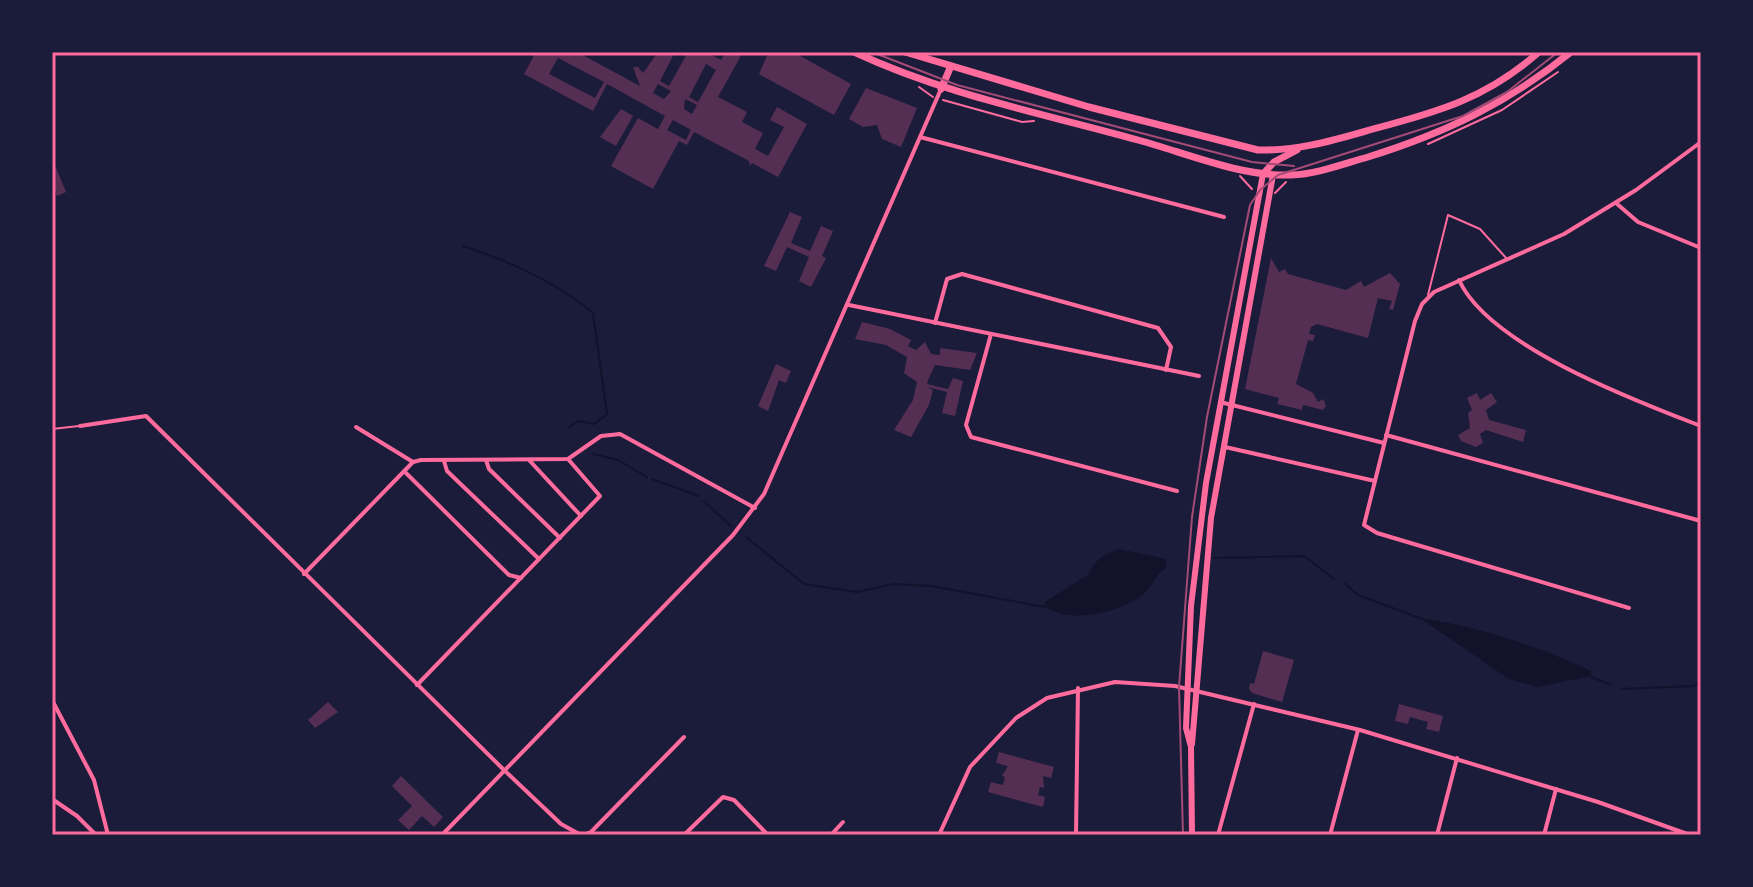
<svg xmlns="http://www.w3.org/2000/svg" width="1753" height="887" viewBox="0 0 1753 887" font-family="'Varela Round',sans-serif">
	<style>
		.water { fill: #12122b }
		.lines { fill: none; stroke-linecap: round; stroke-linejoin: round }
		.stream { stroke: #12122b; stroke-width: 2 }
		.building { fill: #542f53; fill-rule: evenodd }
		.path { stroke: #ff6b9d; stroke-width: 2 }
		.service { stroke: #ff6b9d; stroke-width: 2 }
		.minor { stroke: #ff6b9d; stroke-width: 4 }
		.secondary { stroke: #ff6b9d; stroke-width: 6 }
		.primary { stroke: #ff6b9d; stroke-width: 7 }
		.tram { stroke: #a44b75; stroke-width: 2 }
		.neatline { fill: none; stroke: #ff6b9d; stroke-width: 3 }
	</style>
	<rect width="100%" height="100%" fill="#1b1b3a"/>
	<!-- water -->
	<g class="water">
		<path d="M1119,549L1166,559V568C1156,573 1152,588 1141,596C1117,613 1072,624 1045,607V602L1089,574C1094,560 1106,553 1119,549Z"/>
		<path d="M1420,618C1480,627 1535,645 1591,671V676L1537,687L1509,679Z"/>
	</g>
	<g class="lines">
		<!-- stream -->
		<g class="stream">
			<path d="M463,246C509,261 555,281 593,313L607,414L594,424L578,421L569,427"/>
			<polyline points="593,454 618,460 647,477"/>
			<polyline points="652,479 699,496"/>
			<polyline points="704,501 731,526"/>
			<polyline points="746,537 804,584 857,592 894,584 931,586 1045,607"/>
			<polyline points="1214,558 1304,556 1334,579"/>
			<polyline points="1344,583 1358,595 1422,619"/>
			<polyline points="1591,677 1612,685"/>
			<polyline points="1621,689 1694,686 1701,681"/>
		</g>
	</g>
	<!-- building -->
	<g class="building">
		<path d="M536,52H577L640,86L633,67H638L643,73L658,52H675L660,81L669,86L688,52H714L712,55L721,60L726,52H743L718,97L747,112L742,122L763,133L755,149L768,156L784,127L770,120L777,107L807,124L778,177L752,163L750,166L749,161L694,132L687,145L679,141L653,189L611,166L638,118L658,129L665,116L607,84L593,111L524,74ZM558,58L604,82L595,98L549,74ZM706,64L716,70L698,102L689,97ZM658,84L671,91L664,99L653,93ZM685,99L697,105L692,114L684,109ZM673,120L691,130L686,140L667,130Z"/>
		<polygon points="793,52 851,84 834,115 759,74 768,53"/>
		<polygon points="866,88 917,108 901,147 882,139 877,125 863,127 849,119"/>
		<polygon points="621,109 633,116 616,146 600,137"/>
		<polygon points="52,158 66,192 57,196 52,184"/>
		<polygon points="790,212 802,217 791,243 810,251 821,226 833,231 822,256 826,258 811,287 799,281 809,257 787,247 776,271 764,266"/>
		<polygon points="1271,258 1279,272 1285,269 1288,274 1346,290 1361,281 1364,287 1390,273 1400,284 1393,310 1389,309 1392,301 1378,298 1368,338 1317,324 1311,327 1309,334 1315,335 1313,341 1308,340 1296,384 1313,393 1318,402 1323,399 1326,406 1323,410 1303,405 1302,410 1277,404 1279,398 1245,389"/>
		<polygon points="862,322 890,329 911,340 908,346 916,350 925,342 931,354 940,355 940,348 977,353 970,370 935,365 928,380 927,384 948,389 953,378 963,381 955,416 942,413 947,392 927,387 933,390 929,405 911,437 894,430 913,400 917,382 904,373 907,357 886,345 855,339"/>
		<polygon points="776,364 791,371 786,383 779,380 768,411 758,406"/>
		<polygon points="1477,393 1480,400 1491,393 1497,402 1486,410 1489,420 1526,430 1523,442 1486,430 1480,434 1483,443 1476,447 1461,441 1458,435 1470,428 1468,413 1472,410 1467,398"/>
		<polygon points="1263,651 1294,660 1282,702 1252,693 1249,689 1250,683 1254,684"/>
		<polygon points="328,702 338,712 315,728 308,720"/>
		<polygon points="1399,704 1443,716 1439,732 1426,729 1428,722 1410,717 1408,724 1395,721"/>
		<polygon points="999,752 1054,767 1051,778 1043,776 1044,788 1040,787 1038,795 1045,797 1043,807 988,792 991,782 1003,785 1005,777 1002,776 1008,766 996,763"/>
		<polygon points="401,776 443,817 434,827 422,816 409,830 398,820 412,806 392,786"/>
	</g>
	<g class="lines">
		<!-- path -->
		<g class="path">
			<polyline points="919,87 933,97"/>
			<polyline points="943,100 1022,122 1034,121"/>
			<polyline points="1428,144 1502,110 1558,72"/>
			<polyline points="1240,176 1252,189"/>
			<polyline points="1275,193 1286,182"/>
		</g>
		<!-- service -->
		<g class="service">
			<polyline points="1428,295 1448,215 1480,229 1507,259"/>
			<polyline points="52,429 79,426"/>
		</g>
		<!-- minor -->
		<g class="minor">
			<polyline points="920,137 1224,217"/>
			<polyline points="1616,203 1638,222 1701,248"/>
			<path d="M1459,280C1489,346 1636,401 1701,426"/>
			<polyline points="849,305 1199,376"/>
			<polyline points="935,323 947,279 962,274 1158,328 1171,347 1166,370"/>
			<polyline points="991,334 966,425 971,437 1177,491"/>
			<polyline points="1220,402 1384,443"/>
			<polyline points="80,426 146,416 504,770 561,824 581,835"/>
			<polyline points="356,427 413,462"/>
			<polyline points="1386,435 1701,521"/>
			<polyline points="1225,447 1375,481"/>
			<polyline points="486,460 489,469 560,538"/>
			<polyline points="529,460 581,516"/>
			<polyline points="444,461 447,471 539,559"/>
			<polyline points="406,473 509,575 521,578"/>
			<polyline points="304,574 413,462 421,460 568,459 601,436 620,434 755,508"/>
			<polyline points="1629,608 1377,533 1364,525 1415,321 1422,304 1434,292 1564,234 1636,190 1701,142"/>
			<polyline points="417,685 600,496 568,459"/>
			<polyline points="52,700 94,780 108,835"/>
			<polyline points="52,799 77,816 96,835"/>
			<polyline points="442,835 733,535 764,494 941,89"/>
			<polyline points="583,835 591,832 684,737"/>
			<polyline points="684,835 723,797 734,800 768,835"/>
			<polyline points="831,835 843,822"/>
			<polyline points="939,835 970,767 1016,718 1047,698 1115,682 1175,686 1360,730 1598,802 1690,835"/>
			<polyline points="1076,835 1078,688"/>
			<polyline points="1218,835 1254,704"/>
			<polyline points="1330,835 1358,730"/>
			<polyline points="1437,835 1457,758"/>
			<polyline points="1544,835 1556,789"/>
		</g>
		<!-- secondary -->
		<g class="secondary">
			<polyline points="1192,744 1211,518 1273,175"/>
			<polyline points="1192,835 1191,747 1186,728 1191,606 1206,483 1263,174"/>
		</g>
		<!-- primary -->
		<g class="primary">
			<path d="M854,52C946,95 1041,113 1138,140C1186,153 1241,177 1291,175C1317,174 1343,164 1368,157C1445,133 1508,103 1571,52"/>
			<path d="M905,52L1089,107L1258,150C1299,151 1334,140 1373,129C1438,112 1487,98 1539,52"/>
			<polyline points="941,89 951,66"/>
			<polyline points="1263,174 1274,162 1297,150"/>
		</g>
		<!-- tram -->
		<g class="tram">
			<polyline points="872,52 957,85 1252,162 1294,166"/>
			<polyline points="1183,835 1179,687 1192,517 1207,417 1250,205 1260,190 1278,175 1463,116 1507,92 1558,52"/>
		</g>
	</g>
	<!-- border -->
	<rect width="1753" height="887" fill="none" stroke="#1b1b3a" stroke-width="108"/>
	<rect x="54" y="54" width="1645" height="779" class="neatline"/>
</svg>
